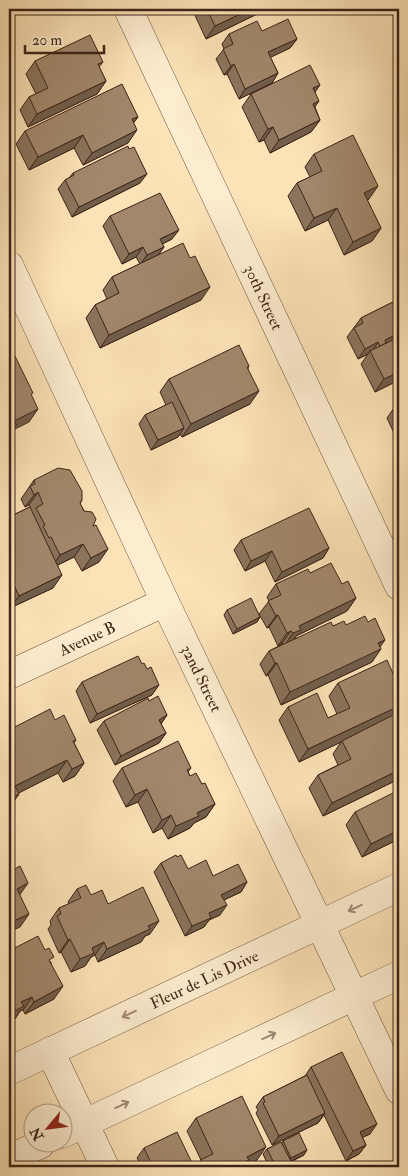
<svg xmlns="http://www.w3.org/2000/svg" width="408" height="1176" viewBox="0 0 408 1176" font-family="'IM FELL Double Pica',serif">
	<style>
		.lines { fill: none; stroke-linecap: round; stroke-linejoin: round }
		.street-casing { stroke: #6e5440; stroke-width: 29 }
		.street { stroke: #fdedd0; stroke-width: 28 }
		.wall { fill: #8a745c; stroke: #3e2418 }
		.shaded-wall { fill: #715e4b; stroke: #3e2418 }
		.building { fill: #a1876b; stroke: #3e2418 }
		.oneway { stroke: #9e8874 }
		.labels { text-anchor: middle; stroke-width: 5; stroke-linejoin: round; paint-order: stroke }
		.street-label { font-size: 16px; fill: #3e2418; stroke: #fdedd0 }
	</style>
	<rect width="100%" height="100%" fill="#fce3b7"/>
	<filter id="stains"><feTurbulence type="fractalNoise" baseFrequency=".004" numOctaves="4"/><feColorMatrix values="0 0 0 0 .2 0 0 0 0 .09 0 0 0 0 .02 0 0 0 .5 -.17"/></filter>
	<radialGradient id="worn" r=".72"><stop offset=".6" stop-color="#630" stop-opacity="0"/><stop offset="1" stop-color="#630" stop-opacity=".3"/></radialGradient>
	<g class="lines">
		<!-- street casing -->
		<g class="street-casing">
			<g id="street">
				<polyline points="128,9 399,586"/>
				<polyline points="9,265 165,602 399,1090"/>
				<polyline points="9,675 165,602"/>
				<polyline points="50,1051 105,1167"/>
				<polyline points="9,1071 399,887"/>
				<polyline points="62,1134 399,975"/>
				<polyline points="9,1159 41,1144"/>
			</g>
		</g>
		<!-- street -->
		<use href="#street" class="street"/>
	</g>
	<!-- wall -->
	<g class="wall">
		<polygon points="192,9 261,9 257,14 206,39"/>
		<polygon points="395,9 399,9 399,13 397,14"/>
		<polygon points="262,31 297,39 290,48 270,57 278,73 272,83 239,99 227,74 224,75 216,59 224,49 222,44 229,34"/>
		<polygon points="35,61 103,62 99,67 106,81 97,94 28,127 20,110 29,97 36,94 26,74"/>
		<polygon points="315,92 315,107 320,120 311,132 270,153 264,140 259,142 242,107 251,94"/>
		<polygon points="138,117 133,123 128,143 83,165 74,148 29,170 16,144 25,131"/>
		<polygon points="314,154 369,199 367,200 381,228 372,241 344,255 328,220 305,231 288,196 297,183 310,177 305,167"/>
		<polygon points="73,173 140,183 72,217 58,189 65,180 69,178"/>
		<polygon points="110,216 172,239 162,244 164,247 158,255 201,300 100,348 86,318 95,305 107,299 103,290 112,277 140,264 136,257 122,264 103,226"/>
		<polygon points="399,299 399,380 375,392 361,364 368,354 358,359 347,337 361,318"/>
		<polygon points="249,366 248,368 250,404 182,437 180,434 178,437 151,450 139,424 145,415 166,405 160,392 169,379"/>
		<polygon points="399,404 399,444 387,418 396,405"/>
		<polygon points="34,480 82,500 80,504 93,526 99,562 82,571 74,557 58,565 53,588 10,608 9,606 9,517 30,507 29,505 25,507 21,499"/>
		<polygon points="241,540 329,548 323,558 275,582 265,561 245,571 234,550"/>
		<polygon points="310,573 342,584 356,598 347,611 296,636 294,639 333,626 346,625 380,647 372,662 281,705 268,675 266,676 260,664 269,651 283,644 282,643 278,646 269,627 267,628 259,614 269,601 267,597 276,584"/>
		<polygon points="227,610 260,617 257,622 233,634 224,615"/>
		<polygon points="82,682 152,695 90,723 76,691"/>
		<polygon points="338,683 399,779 323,816 309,788 318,775 338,765 333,754 341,742 299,762 279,720 288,707 328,718 337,714 329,696"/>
		<polygon points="149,701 167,715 161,724 166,733 159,743 115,765 97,730 104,721"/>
		<polygon points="55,720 76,740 74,743 84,763 75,776 63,782 58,773 18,793 19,794 9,807 9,730"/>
		<polygon points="122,768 191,768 188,772 190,776 202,784 215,804 206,817 194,823 190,828 168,839 162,828 153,833 138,802 126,807 113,781"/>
		<polygon points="355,812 399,839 362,857 346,825"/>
		<polygon points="161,863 213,876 247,882 241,892 224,900 220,915 209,920 204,927 185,936 154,872"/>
		<polygon points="77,889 108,904 150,934 145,936 141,942 98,962 95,955 91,957 85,966 71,972 61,952 59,953 48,929 51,925 50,921 59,908 69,904 68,902"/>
		<polygon points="11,950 51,962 54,999 25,1014 23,1010 20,1011 15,1019"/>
		<polygon points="311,1067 370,1134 362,1137 366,1145 359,1154 346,1161 324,1115 318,1123 272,1145 256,1113 258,1110 256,1107 263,1097 305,1076"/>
		<polygon points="196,1118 257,1160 244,1167 195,1167 201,1160 187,1131"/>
		<polygon points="283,1141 304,1155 291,1162 294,1167 269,1167 263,1154 267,1149 281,1143"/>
		<polygon points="144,1148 194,1167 142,1167 137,1158"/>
	</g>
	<!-- shaded-wall -->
	<g class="shaded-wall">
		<polygon points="251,9 261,9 257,14 206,39 215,26"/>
		<polygon points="297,39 290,48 261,62 268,52"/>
		<polygon points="234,64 227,74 224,75 231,66"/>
		<polygon points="278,73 272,83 239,99 245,89"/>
		<polygon points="106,81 97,94 28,127 37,114"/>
		<polygon points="320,85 311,98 313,88"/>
		<polygon points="319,101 310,114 313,104"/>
		<polygon points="138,117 129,129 132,119"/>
		<polygon points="320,120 311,132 270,153 279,140"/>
		<polygon points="273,127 264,140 259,142 268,129"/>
		<polygon points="137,130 128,143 83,165 92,153"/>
		<polygon points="83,135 74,148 29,170 38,157"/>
		<polygon points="147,174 140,183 72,217 79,207"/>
		<polygon points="378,186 369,199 355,206 364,193"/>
		<polygon points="337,208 328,220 305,231 314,218"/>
		<polygon points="381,228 372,241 344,255 353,242"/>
		<polygon points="179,230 172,239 153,249 160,239"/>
		<polygon points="143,247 136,257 122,264 129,254"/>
		<polygon points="164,247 157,257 140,265 147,255"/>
		<polygon points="210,287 201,300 100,348 109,335"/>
		<polygon points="399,333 399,339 384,347 385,340"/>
		<polygon points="378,342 372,352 370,351 368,354 358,359 365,349"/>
		<polygon points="399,372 399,380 375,392 384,379"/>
		<polygon points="259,391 250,404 182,437 191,424"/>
		<polygon points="38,409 29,422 13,430 9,436 9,429 14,421"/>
		<polygon points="184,428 178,437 151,450 158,440"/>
		<polygon points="38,492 29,505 25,507 34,495"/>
		<polygon points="83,544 74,557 51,568 60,555"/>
		<polygon points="329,548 323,558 275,582 282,572"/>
		<polygon points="108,549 99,562 82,571 91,558"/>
		<polygon points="272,551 265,561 245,571 251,561"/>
		<polygon points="62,575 53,588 10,608 19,596"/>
		<polygon points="356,598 347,611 296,636 292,643 284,646 293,633 299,626"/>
		<polygon points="278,615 269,627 267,628 276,616"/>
		<polygon points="260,617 257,622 233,634 237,629"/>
		<polygon points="291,631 282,643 278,646 287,633"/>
		<polygon points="385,640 378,650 381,649 372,662 281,705 290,692"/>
		<polygon points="275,663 277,663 268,675 266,676"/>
		<polygon points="159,685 152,695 90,723 97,714"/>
		<polygon points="399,706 399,713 398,715 299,762 308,749"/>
		<polygon points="167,715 160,725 159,720"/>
		<polygon points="166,733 159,743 115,765 121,756"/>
		<polygon points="67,760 58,773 9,798 15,786"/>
		<polygon points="84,763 75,776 63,782 72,769"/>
		<polygon points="399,770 399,779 323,816 332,803"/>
		<polygon points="147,789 138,802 126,807 135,795"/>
		<polygon points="19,794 10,807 9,807 9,799"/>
		<polygon points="215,804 206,817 194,823 190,828 168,839 176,826 197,813"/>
		<polygon points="171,815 162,828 153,833 162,820"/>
		<polygon points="399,830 399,839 362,857 371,844"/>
		<polygon points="247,882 241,892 215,904 221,895"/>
		<polygon points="28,883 19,896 17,889"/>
		<polygon points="227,905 220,915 209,920 204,927 185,936 192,926 209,913"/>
		<polygon points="29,914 20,927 9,932 9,923"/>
		<polygon points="159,921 150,934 145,936 141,942 98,962 107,949 148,926"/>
		<polygon points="70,939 61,952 59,953 68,940"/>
		<polygon points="104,942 95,955 91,957 85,966 71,972 80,959 92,948"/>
		<polygon points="63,986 54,999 25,1014 34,1002"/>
		<polygon points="32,997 23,1010 20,1011 15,1019 9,1022 9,1014 21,1002"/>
		<polygon points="325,1113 318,1123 272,1145 279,1136"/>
		<polygon points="377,1124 370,1134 353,1142 360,1132"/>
		<polygon points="366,1145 359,1154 346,1161 353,1151"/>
		<polygon points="266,1147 257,1160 244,1167 235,1167 247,1157"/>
		<polygon points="307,1150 304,1155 287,1163 291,1158"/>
	</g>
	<!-- building -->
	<g class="building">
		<polygon points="207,9 251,9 215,26"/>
		<polygon points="288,19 297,39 268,52 278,73 245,89 234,64 231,66 223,49 233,44 229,34 257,21 262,31"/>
		<polygon points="90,35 103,62 98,64 106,81 37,114 29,97 48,88 35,61"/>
		<polygon points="310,65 320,85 313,88 319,101 313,104 320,120 279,140 273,127 268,129 251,94"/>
		<polygon points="122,84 138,117 132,119 137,130 92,153 83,135 38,157 25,131"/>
		<polygon points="353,135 378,186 364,193 381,228 353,242 337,208 314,218 297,183 322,171 314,154"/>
		<polygon points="128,146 129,149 134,147 147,174 79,207 65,180 74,175 73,173"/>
		<polygon points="160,193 179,230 160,239 164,247 147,255 143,247 129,254 110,216"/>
		<polygon points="183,243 190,258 195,256 210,287 109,335 95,305 119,293 112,277"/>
		<polygon points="399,299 399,333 385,340 386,343 380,346 378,342 365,349 354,328 363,323 361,318"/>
		<polygon points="399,337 399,372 384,379 370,351"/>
		<polygon points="239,345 249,366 247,367 259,391 191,424 169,379"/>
		<polygon points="9,349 11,353 13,352 33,393 31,394 38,409 14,421 17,425 9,429"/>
		<polygon points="172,402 184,428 158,440 145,415"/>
		<polygon points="399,403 399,412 396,405"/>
		<polygon points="58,468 70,470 82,491 82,500 80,503 84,511 92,512 96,519 93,526 96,525 108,549 91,558 83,544 60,555 51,537 49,538 43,526 45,525 36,508 43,504 38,492 34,495 30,486 35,484 34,480"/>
		<polygon points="30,507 62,575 19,596 9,575 9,517"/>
		<polygon points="309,508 329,548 282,572 272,551 251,561 241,540"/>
		<polygon points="331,563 342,584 348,581 356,598 299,626 301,630 293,633 291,631 287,633 278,615 276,616 268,601 281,595 276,584 308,569 310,573"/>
		<polygon points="251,598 260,617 237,629 227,610"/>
		<polygon points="365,616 368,622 375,618 385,640 378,643 381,649 290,692 277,663 275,663 269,651 331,622 333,626 344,621 346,625"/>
		<polygon points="138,656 142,664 144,663 147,669 151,667 159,685 97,714 82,682"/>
		<polygon points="387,660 399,687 399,706 308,749 288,707 317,693 328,718 350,708 338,683"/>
		<polygon points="158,696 167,715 159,720 166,733 121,756 104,721 148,698 149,701"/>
		<polygon points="50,709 55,720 64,715 76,740 73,741 84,763 72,769 67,760 15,786 19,794 9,799 9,730"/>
		<polygon points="399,712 399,770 332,803 318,775 351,759 342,741"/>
		<polygon points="178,741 191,768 187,770 190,776 196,773 202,784 205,783 215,804 197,813 199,816 176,826 171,815 162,820 147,789 135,795 122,768"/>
		<polygon points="399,790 399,830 371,844 355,812"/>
		<polygon points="176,855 177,857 181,855 188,869 206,860 213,876 238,864 247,882 221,895 227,905 209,913 211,918 192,926 161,863"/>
		<polygon points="20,866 28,883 17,889 29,914 9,923 9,872"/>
		<polygon points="86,885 91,895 102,890 108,904 143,887 159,921 148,926 150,929 107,949 104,942 92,948 94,953 80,959 70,939 68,940 57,916 61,914 59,908 81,898 77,889"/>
		<polygon points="38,936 45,950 49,948 54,957 49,960 63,986 34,1002 32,997 21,1002 24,1006 9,1014 9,947 11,950"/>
		<polygon points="342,1052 377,1124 360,1132 366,1145 353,1151 311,1067"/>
		<polygon points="307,1075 325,1113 279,1136 263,1103 265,1102 263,1097"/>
		<polygon points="242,1096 266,1147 247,1157 249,1160 236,1166 237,1167 203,1167 200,1160 213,1154 196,1118"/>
		<polygon points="177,1132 194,1167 153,1167 144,1148"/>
		<polygon points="299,1133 307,1150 291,1158 283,1141"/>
		<polygon points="281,1142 294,1167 276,1167 267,1149"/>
	</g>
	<!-- one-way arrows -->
	<defs><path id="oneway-shaft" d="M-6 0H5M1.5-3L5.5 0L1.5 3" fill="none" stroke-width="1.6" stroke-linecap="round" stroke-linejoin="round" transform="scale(1.25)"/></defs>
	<g class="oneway">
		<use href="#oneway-shaft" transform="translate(355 908) rotate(155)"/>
		<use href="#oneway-shaft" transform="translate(129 1014) rotate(155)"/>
		<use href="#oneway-shaft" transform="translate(269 1036) rotate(-25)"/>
		<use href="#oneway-shaft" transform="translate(122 1105) rotate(-25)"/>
	</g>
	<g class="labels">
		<!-- street labels -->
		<g class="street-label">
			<text transform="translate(264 297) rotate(65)" y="6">30th Street</text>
			<text transform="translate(87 638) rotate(-25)" y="6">Avenue B</text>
			<text transform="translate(202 678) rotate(64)" y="6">32nd Street</text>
			<text transform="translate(204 979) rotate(-25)" y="6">Fleur de Lis Drive</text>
		</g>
	</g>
	<!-- margin -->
	<rect width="408" height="1176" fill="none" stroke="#fce3b7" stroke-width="30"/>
	<rect x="10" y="10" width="388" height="1156" fill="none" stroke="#3e2418" stroke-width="2.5"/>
	<rect x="15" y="15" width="378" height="1146" fill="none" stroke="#3e2418"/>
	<!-- north arrow -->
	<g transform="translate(48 1128) rotate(241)"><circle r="24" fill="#fdedd0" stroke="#b19d86"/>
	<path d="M0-4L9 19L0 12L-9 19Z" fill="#8f2418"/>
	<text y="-8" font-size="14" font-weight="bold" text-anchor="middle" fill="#3e2418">N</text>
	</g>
	<!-- scale -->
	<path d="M25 45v8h79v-8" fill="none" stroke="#3e2418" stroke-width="2.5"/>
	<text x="32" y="45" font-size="15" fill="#3e2418" stroke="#fdedd0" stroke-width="4" paint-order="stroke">20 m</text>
	<rect width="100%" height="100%" filter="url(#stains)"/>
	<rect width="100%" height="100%" fill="url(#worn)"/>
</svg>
